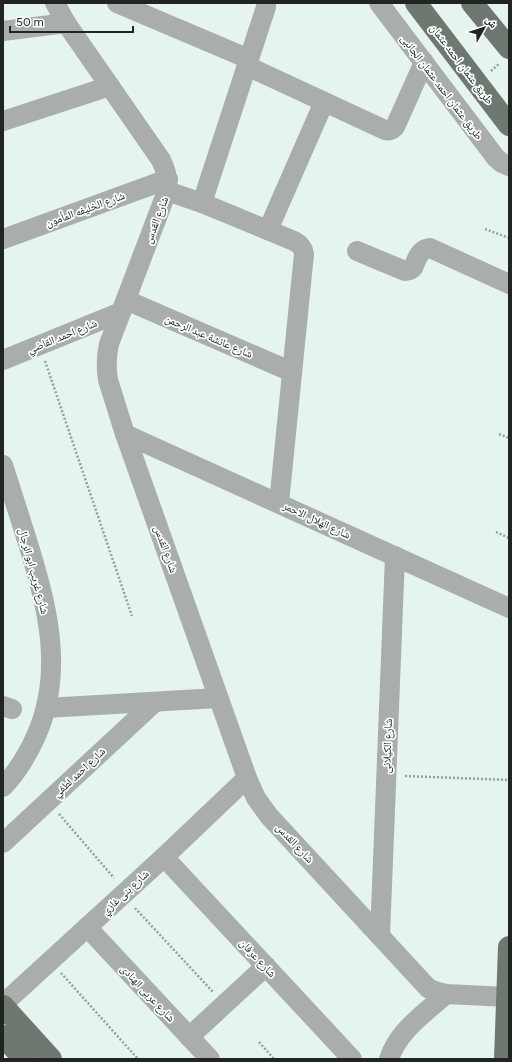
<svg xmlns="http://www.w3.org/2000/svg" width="512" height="1062" viewBox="0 0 512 1062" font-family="Figtree,'Noto Naskh Arabic',sans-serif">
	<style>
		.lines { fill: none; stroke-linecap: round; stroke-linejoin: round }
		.path { stroke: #959f9c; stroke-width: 2.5; stroke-dasharray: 2 2; stroke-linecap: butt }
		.minor { stroke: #aaaeaa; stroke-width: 20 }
		.major { stroke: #6f7771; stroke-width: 22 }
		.labels { text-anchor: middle; stroke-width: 3.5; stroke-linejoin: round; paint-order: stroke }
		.street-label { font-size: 11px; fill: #202524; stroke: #f9fffd }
	</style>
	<rect width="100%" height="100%" fill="#e6f4ef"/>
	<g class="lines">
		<!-- path -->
		<g class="path">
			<polyline points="491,71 499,64"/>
			<polyline points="485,229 509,238"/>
			<polyline points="45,361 132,616"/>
			<polyline points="499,434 509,438"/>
			<polyline points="496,532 509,538"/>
			<polyline points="405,776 509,780"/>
			<polyline points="59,814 114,878"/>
			<polyline points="135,908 213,992"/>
			<polyline points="61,973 138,1059"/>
			<polyline points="259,1042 274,1059"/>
		</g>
		<!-- minor -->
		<g class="minor">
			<path d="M55,3L66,23L161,160C166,170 169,179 167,191L109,344C106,357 106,367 108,380L125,434L247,778L256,798L269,816L428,988L434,991L446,994L507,997"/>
			<polyline points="117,3 249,59"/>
			<polyline points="379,3 496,158 502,163 509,166"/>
			<polyline points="3,31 66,23"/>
			<path d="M247,66L385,130C389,131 392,130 395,127L424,62"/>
			<polyline points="3,121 110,86"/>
			<path d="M167,191L202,203L294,241C300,244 303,247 304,254L279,503"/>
			<polyline points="202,203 266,7 266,3"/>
			<polyline points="268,230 324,102"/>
			<polyline points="3,239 168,179"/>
			<path d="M357,251L405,271L410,270L413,268C417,259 419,249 430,248L509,284"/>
			<polyline points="126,300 292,372"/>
			<polyline points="3,360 121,312"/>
			<polyline points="125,434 509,608"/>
			<path d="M3,465C11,490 19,515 27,540C47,605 65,671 36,736C28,754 17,772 3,787"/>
			<polyline points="3,706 12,709"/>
			<polyline points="46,708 218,698"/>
			<polyline points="3,843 155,702"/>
			<polyline points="164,857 352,1059"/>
			<polyline points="87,927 210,1059"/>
			<polyline points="380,936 395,556"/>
			<polyline points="3,1004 164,857 247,778"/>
			<polyline points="189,1037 266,966"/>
			<path d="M389,1059C398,1031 425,1013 446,994"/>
		</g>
		<!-- major -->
		<g class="major">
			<polyline points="416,3 509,125"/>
			<polyline points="472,3 509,48"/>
			<polyline points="3,1006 51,1059"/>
			<polyline points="3,1036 24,1059"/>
			<polyline points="505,1059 509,947"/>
		</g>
	</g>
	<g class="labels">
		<!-- street labels -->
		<g class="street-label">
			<text transform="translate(462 64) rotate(53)" y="4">طريق عثمان احمد عثمان</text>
			<text transform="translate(442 87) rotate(53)" y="4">طريق عثمان احمد عثمان الجانبى</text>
			<text transform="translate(85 209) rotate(-20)" y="4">شارع الخليفه المأمون</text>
			<text transform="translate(156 220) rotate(-69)" y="4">شارع القدس</text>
			<text transform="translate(62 336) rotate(-22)" y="4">شارع احمد القاضي</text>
			<text transform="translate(209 336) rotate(23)" y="4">شارع عائشة عبد الرحمن</text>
			<text transform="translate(317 520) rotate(25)" y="4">شارع الهلال الاحمر</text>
			<text transform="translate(166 549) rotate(70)" y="4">شارع القدس</text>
			<text transform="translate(34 571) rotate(75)" y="4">شارع غريب ابو الرجال</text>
			<text transform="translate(387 746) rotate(-88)" y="4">شارع الكيلانى</text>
			<text transform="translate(79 772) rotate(-43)" y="4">شارع احمد لطفي</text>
			<text transform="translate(295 843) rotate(47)" y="4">شارع القدس</text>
			<text transform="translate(125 892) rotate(-43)" y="4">شارع بنى غازي</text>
			<text transform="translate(258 958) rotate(47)" y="4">شارع عرفان</text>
			<text transform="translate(148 993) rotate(47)" y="4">شارع عربى الهنادى</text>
		</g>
	</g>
	<!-- border -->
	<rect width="512" height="1062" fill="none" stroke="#202524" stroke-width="8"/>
	<!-- north arrow -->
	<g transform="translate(484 28) rotate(51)" stroke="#f9fffd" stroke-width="3" paint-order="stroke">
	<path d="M0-3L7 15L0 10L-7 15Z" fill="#202524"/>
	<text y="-6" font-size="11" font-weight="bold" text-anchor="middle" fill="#202524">ش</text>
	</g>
	<!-- scale -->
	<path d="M10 26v6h123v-6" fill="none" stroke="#202524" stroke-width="2"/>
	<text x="16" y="26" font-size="12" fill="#202524" stroke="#f9fffd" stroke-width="3" paint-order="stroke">50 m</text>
</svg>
